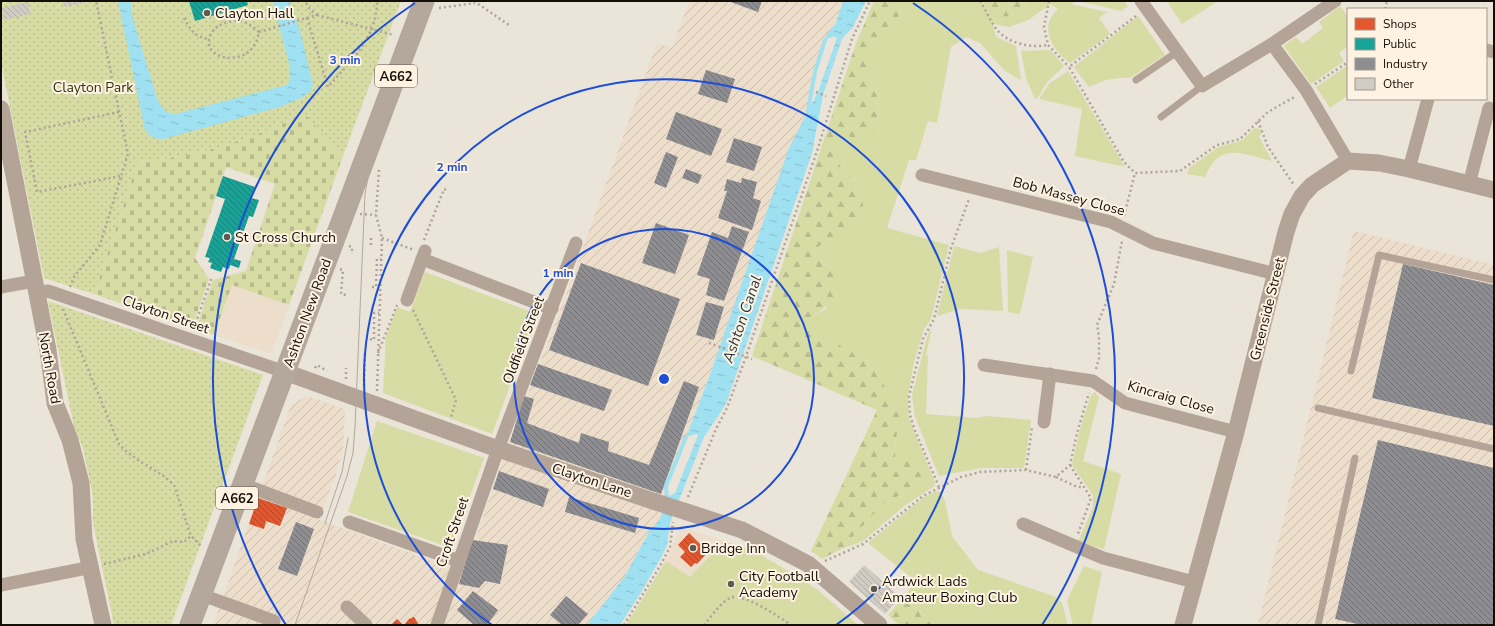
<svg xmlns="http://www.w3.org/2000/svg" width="1495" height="626" viewBox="0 0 1495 626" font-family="'Nunito Sans',sans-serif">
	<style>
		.built { fill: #ecdeca }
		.industrial { fill: url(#industrial-furrows) }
		.green { fill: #d7dba4 }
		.forest { fill: url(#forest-firs) }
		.cemetery { fill: url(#cemetery-stones) }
		.park { fill: url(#park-dots) }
		.water { fill: url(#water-ripples) }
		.shops { fill: url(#shops-back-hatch) }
		.public { fill: url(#public-back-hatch) }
		.industry { fill: url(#industry-back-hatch) }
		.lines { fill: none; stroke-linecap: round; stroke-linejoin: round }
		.stream { stroke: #9fe0f1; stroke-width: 4 }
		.building { fill: url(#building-back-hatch) }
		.path { stroke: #b0a49a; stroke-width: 2.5; stroke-dasharray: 2 3; stroke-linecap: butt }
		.service { stroke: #b4a498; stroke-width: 7 }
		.minor { stroke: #b4a498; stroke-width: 13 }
		.tertiary { stroke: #b4a498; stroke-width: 17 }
		.primary { stroke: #b4a89c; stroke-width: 21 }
		.tram { stroke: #b4a89e; stroke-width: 1 }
		.path-bridge { stroke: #b0a49a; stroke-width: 2.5; stroke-dasharray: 2 3; stroke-linecap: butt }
		.tertiary-bridge { stroke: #b4a498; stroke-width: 17 }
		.ring { fill: none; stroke: #1d4ed8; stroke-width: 2 }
		.poi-dot { fill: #5f5a51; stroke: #fef3e2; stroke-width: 1.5 }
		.labels { text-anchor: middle; stroke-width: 4; stroke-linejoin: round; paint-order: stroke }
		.shield { fill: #fef3e2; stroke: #5a5349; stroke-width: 1 }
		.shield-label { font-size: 13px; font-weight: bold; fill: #130f08 }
		.poi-label { font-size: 14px; fill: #130f08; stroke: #fef3e2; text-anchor: start }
		.park-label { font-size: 14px; fill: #32370d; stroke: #fef3e2 }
		.street-label { font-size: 14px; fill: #130f08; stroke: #fef3e2 }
		.water-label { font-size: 15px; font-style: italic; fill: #1e343b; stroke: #fef3e2 }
		.centre { fill: #1d4ed8; stroke: #fef3e2; stroke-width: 2 }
		.ring-label { font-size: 12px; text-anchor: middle; font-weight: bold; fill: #1d4ed8; stroke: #fef3e2; stroke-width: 4; stroke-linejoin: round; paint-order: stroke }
	</style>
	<defs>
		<pattern id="industrial-furrows" width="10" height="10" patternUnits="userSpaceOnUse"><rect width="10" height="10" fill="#ecdeca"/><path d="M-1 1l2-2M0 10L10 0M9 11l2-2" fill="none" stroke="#cabdac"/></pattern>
		<pattern id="forest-firs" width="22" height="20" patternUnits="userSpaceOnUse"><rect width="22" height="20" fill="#d7dba4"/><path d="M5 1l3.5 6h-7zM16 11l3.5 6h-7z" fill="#b8bb8c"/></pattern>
		<pattern id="cemetery-stones" width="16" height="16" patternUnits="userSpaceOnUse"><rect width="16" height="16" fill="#d7dba4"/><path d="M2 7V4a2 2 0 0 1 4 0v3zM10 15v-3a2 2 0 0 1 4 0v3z" fill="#b8bb8c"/></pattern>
		<pattern id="park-dots" width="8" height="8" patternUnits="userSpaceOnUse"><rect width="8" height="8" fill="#d7dba4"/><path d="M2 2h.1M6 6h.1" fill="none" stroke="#b8bb8c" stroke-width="1.8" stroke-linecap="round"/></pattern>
		<pattern id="water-ripples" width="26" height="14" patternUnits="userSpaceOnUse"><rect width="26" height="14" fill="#9fe0f1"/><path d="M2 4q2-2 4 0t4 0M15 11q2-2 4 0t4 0" fill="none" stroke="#88bfcd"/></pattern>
		<pattern id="shops-back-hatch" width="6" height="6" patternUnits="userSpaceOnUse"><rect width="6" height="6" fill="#e4572e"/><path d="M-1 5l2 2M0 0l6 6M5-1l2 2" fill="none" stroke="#b84625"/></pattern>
		<pattern id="public-back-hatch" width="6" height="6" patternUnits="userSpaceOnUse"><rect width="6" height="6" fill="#17a398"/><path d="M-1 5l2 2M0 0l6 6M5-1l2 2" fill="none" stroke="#14837a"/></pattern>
		<pattern id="industry-back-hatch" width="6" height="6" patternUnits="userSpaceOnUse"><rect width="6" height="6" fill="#8d8d92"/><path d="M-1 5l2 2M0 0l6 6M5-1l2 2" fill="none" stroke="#727275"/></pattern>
		<pattern id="building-back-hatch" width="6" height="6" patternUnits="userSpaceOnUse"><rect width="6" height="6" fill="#d1ccc3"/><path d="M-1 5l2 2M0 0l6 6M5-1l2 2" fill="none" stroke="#b3aea6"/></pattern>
	</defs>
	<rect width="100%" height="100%" fill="#ebe4d8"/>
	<!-- built -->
	<g class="built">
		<polygon points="232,285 289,305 271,354 214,335"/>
		<polygon points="681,527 724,541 690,577 666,561"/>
	</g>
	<!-- industrial -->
	<g class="industrial">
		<polygon points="689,1 843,1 835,25 827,34 815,72 808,111 696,411 666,486 667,497 660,519 650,530 625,576 606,600 587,625 213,625 291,405 306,396 345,409 343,448 334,481 318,519 464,573 503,458 564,300 657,43 672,48"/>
		<polygon points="1354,231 1494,265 1494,625 1258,625"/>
	</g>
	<!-- green -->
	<g class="green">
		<path d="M905,1H982L991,17L1025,4L1027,1H1076L1071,4L1107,12L1099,18L1110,34L1070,63C1052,50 1038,27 1058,9L1051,4L1028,20L1009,27L993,24L996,37L1016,46L1021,80L1005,71L980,43L966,37L951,47L937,123L928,121L916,160H909L887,228L949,245L931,319L924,329L914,362L908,396L909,418L935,483L933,487L904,506L863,541L841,549L884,503L912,489L895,460L896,437L903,417L889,405L883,380L864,359L830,340L809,334L812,317L826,309L839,274L823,262L813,250L828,241L862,188L843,170L832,153L839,125L851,138L871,136L879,120L877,94L867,74L866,54L882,45L899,15Z"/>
		<polygon points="1079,1 1124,1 1128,6 1121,11"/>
		<polygon points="1167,1 1218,1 1182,24"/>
		<polygon points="1340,6 1348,17 1348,46 1339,53 1344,61 1311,84 1284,46 1296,37 1302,44 1323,28 1319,22"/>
		<polygon points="1138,16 1165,55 1130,78 1120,78 1106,80 1089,87 1074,67"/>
		<polygon points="1050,50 1064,66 1047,82 1039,96 1035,99 1026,78 1021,51"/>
		<polygon points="1348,65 1348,95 1330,108 1316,87"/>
		<polygon points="1068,71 1125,167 1075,156 1082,109 1039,99 1050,83"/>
		<path d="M1255,128L1260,129L1262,132L1259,137L1272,161C1241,154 1220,141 1205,177L1187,174L1189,168L1219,147L1243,140Z"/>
		<polygon points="954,246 980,253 999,247 1003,311 961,309 937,316"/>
		<polygon points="1007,250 1033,257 1020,314 1008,312"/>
		<polygon points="425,272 537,314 492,434 383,393 386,336 397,307 410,312"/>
		<polygon points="932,327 926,355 928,355 926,414 977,418 986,416 1031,420 1024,468 981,468 939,476 915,417 912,395 927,337"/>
		<polygon points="1095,392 1099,397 1083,461 1121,474 1104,549 1078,542 1093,507 1093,495 1072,465 1079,433 1091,395"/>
		<polygon points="377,421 484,458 451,548 348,512"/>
		<polygon points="936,491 941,492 945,501 952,536 978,570 1056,597 1062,603 1068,625 934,625 904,597 916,581 868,543 923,498"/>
		<polygon points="724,541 756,552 788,571 818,590 858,625 626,625 666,561 690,577"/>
		<polygon points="1084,566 1102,572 1091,625 1073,625 1067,600"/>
	</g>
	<!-- forest -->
	<g class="forest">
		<path d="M874,1H905L899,15L882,45L867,54V74L877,94L879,120L871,137L851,138L839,126L832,153L843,170L862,188L863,206L848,228L813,250L823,262L839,274C836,297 832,304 812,317L809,334L830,340L864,359L883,380L889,405L904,417L896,437L895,460L914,458L925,479L912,489L884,503L841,549L822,559L811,551L877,410L752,356L855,46Z"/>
		<polygon points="982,1 1027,1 1012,16 991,17"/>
		<polygon points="904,597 934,625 899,625 888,615"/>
	</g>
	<!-- cemetery -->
	<path class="cemetery" d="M305,114L343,156L289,305L232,285L214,335L196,329L213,280L246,271L275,184L226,167L195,258L209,279L192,328L94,294L138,161C200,157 249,139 305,114Z"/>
	<!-- park -->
	<g class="park">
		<path d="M1,1H401L343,156L305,114C249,139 200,157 138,161L94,294L44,278L1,62Z"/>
		<polygon points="48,301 263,375 171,625 114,625 93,523 93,497 83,448 74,427"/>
	</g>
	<!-- water -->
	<g class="water">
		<path d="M118,1H132L131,10L133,19L157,98C161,107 165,113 175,114L287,85L290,79V68L273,1H289L299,27L313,84L311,91L301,98L280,107L163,139C153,139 147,136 144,126Z"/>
		<polygon points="843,1 866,1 853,27 842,39 823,95 812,153 726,404 704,437 670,523 667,545 663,554 640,594 620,625 587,625 625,576 650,530 660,519 667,497 675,493 698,435 696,434 686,437 708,380 789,148 818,92 837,38 834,36 825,40 827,34 835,25"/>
	</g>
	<!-- shops -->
	<g class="shops">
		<polygon points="258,498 287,508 280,526 266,521 264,529 249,524"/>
		<polygon points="689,533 708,552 697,564 695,563 691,567 680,557 685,552 678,545"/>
		<polygon points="414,617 419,625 404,625 409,619"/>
		<polygon points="397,619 403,625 391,625"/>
	</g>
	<!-- public -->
	<g class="public">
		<polygon points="189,1 247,1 248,5 195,21"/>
		<polygon points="223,176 255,187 251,198 259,200 253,217 249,216 234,259 241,261 239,268 230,265 229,269 223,267 221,272 210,268 212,263 208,262 210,258 205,257 225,199 216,196"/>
	</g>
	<!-- industry -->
	<g class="industry">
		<polygon points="728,1 762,1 758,12"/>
		<polygon points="706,70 735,79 727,103 698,94"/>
		<polygon points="676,112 722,129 711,156 666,139"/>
		<polygon points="734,138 762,147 754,171 726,162"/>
		<polygon points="666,152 678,157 666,188 654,183"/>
		<polygon points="686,169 702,175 698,184 682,178"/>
		<polygon points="742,178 757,182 753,198 761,201 752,230 718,218 727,191 724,191 727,179 741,183"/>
		<polygon points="656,223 689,235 675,274 642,263"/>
		<polygon points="732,226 749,232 724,301 706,295 710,279 697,275 712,232 728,238"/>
		<polygon points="581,263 680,299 648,386 549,350"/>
		<polygon points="1403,264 1494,285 1494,426 1372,398"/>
		<polygon points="706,302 724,307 714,340 696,335"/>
		<polygon points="538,364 612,390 604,411 530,385"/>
		<polygon points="684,381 699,387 661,494 510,442 524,396 534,399 527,423 579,443 581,433 609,442 608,451 649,465"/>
		<polygon points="1378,440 1494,468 1494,625 1362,625 1335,619"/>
		<polygon points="499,471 549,489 543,507 493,489"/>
		<polygon points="569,497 639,518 635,533 565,512"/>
		<polygon points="296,522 314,529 297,576 278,569"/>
		<polygon points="472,540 508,545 500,584 485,581 479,588 459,584"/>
		<polygon points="473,591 498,610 487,625 474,625 457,610"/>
		<polygon points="566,596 588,614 578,625 562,625 550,615"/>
	</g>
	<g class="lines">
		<!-- stream -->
		<g class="stream">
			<polyline points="808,111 815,72 825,40"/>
			<polyline points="667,497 666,486 686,437"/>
		</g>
	</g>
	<!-- building -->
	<g class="building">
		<polygon points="63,1 87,1 87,2 64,7"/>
		<polygon points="28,2 30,14 4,20 2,8"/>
		<polygon points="864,565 900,597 885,614 849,582"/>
	</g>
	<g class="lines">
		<!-- path -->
		<g class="path">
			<polyline points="474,1 509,25"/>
			<path d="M980,1C986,10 991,23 998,31C1010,44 1031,48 1048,45"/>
			<polyline points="1049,1 1044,27 1048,45 1069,67"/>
			<polyline points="439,8 475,3"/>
			<polyline points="1385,9 1387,1"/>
			<polyline points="317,15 394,35"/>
			<polyline points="1136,16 1069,67 1124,162 1135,173 1180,171 1217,145 1240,139 1268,112 1296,96"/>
			<path d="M184,18C190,29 195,37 208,39"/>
			<path d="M307,18L328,87C350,61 377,38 377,1"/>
			<path d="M235,21C245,21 251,25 259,32C253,72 197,60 211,34C216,25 225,22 235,21Z"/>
			<polyline points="259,32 317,15 310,10 305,1"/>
			<polyline points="1315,84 1348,62"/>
			<polyline points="816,92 826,96"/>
			<polyline points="119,112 25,132 37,192 121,176"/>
			<polyline points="1258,121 1268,147 1294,185"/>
			<polyline points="360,214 376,215"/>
			<polyline points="1124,216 1135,173"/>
			<polyline points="382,238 414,250"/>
			<polyline points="424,240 444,189 448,191"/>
			<polyline points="371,245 371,238"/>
			<polyline points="349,246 352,247 352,254"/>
			<polyline points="340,269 343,270 341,294 346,295"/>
			<polyline points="70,287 74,277 100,245 128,154 96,1"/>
			<polyline points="372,287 376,287 377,259 381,259"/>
			<path d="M63,309L119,444C135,462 158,469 174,485L191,536L202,547"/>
			<polyline points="413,310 456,400 451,417"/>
			<polyline points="194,328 212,277"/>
			<polyline points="370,339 374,340 374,313 379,313"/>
			<polyline points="378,353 397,305"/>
			<polyline points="315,368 317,365 327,371"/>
			<polyline points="1096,369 1099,358 1099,336 1097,325 1114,284 1122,241"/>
			<polyline points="346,379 346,368"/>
			<polyline points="364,386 365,354"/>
			<polyline points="377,391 382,238 376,215 379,169"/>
			<polyline points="1070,465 1091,498 1078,534"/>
			<polyline points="1026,470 1032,427"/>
			<polyline points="1056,477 1077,487 1083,487"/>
			<polyline points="939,487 914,428 910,415 909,396 923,339 934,319 951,248 969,199"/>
			<polyline points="688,497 716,429 727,408 744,362 817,151 852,39 870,1"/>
			<polyline points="825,561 863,544 923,496 961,477 980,472 1026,470 1056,477 1070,465 1077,433 1089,393"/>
			<polyline points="104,564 146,554 173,541 184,542 191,536"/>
			<polyline points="624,625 660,566 670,547 673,522"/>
			<path d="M704,625C711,617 720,603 730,598C743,592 779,617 791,625"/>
		</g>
		<!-- service -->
		<g class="service">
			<polyline points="1136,80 1177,52"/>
			<polyline points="1161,117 1202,86"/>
			<polyline points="1351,371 1379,255 1494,280"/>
			<polyline points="1318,408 1494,449"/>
			<polyline points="1318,625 1355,458"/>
		</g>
		<!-- minor -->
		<g class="minor">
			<polyline points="1141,1 1202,86 1272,44"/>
			<polyline points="1335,1 1272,44 1306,90 1348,161"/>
			<polyline points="1486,50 1494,52"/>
			<polyline points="1409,169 1428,99"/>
			<polyline points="922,175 1111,222 1153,243 1276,274"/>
			<polyline points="1469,184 1489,108"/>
			<polyline points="422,259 552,309"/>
			<polyline points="1,287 34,281"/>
			<polyline points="37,293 48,291 285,372"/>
			<polyline points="407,300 425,251"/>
			<polyline points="984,365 1093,381 1125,403 1236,432"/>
			<polyline points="1044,422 1050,374"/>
			<polyline points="242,484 317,512"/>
			<polyline points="349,522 459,561"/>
			<polyline points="1023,524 1103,558 1194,582"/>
			<polyline points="1,585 92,567"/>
			<polyline points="202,595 274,621"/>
			<polyline points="347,607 366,625"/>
			<polyline points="437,625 498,449 576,243"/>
		</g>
		<!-- tertiary -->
		<g class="tertiary">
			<polyline points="1,109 48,350 55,403 70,440 81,483 84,539 103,625"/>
			<polyline points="285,372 498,449 656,502"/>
			<polyline points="687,512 742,530 808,564 879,625"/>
			<polyline points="1183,625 1236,432 1286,232 1292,214 1302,196 1312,185 1348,161 1379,163 1409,169 1494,190"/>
		</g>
		<!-- primary -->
		<polyline class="primary" points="190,625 424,1"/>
		<!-- tram -->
		<g class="tram">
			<polyline points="325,523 342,472 348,438"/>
			<polyline points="295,625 347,476 353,453 355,427 365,194 373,149 427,1"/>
		</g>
		<!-- path-bridge -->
		<polyline class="path-bridge" points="709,343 752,359"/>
		<!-- tertiary-bridge -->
		<polyline class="tertiary-bridge" points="656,502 687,512"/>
	</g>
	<!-- distance rings -->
	<g class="ring">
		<circle cx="664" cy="379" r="150"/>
		<path d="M492 625A300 300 0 1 1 836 625"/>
		<path d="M286 625A451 451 0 0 1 415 3M913 3A451 451 0 0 1 1042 625"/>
	</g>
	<!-- markers -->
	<g class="poi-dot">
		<circle cx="207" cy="13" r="4"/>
		<circle cx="227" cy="237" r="4"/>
		<circle cx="693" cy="548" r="4"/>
		<circle cx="731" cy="584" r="4"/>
		<circle cx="874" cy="589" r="4"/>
	</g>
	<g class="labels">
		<!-- shield labels -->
		<g class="shield">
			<rect x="375" y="65" width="42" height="22" rx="3"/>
			<rect x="216" y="487" width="42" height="22" rx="3"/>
		</g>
		<g class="shield-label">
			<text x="396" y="81">A662</text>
			<text x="237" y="503">A662</text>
		</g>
		<!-- poi labels -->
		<g class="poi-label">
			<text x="215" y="18">Clayton Hall</text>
			<text x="235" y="242">St Cross Church</text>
			<text x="701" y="553">Bridge Inn</text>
			<text x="739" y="581">City Football<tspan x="739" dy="16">Academy</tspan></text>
			<text x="882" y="586">Ardwick Lads<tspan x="882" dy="16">Amateur Boxing Club</tspan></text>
		</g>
		<!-- park labels -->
		<g class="park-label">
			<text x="93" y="92">Clayton Park</text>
		</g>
		<!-- street labels -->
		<g class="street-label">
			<text transform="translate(1069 196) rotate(15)" y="5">Bob Massey Close</text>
			<text transform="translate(1267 309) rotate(-76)" y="5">Greenside Street</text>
			<text transform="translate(307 313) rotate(-70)" y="5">Ashton New Road</text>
			<text transform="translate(166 314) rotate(19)" y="5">Clayton Street</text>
			<text transform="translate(523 340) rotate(-69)" y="5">Oldfield Street</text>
			<text transform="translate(50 368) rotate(80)" y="5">North Road</text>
			<text transform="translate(1171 397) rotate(16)" y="5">Kincraig Close</text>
			<text transform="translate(592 480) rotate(18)" y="5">Clayton Lane</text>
			<text transform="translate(452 532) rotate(-71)" y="5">Croft Street</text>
		</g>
		<!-- water labels -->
		<g class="water-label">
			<text transform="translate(742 319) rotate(-71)" y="5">Ashton Canal</text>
		</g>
	</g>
	<circle cx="664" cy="379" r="6" class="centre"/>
	<g class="ring-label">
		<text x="345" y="64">3 min</text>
		<text x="452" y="171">2 min</text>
		<text x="558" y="277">1 min</text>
	</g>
	<!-- border -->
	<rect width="1495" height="626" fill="none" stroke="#130f08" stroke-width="4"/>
	<!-- legend -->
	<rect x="1347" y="8" width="140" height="92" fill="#fef3e2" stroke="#a0988b"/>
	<rect x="1355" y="18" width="20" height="12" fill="#e4572e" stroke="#a0988b"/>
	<text x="1383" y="28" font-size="12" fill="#130f08">Shops</text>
	<rect x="1355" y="38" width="20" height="12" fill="#17a398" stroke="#a0988b"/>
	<text x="1383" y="48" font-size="12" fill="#130f08">Public</text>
	<rect x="1355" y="58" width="20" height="12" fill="#8d8d92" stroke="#a0988b"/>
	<text x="1383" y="68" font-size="12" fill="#130f08">Industry</text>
	<rect x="1355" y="78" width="20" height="12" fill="#d1ccc3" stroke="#a0988b"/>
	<text x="1383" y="88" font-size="12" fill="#130f08">Other</text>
</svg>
